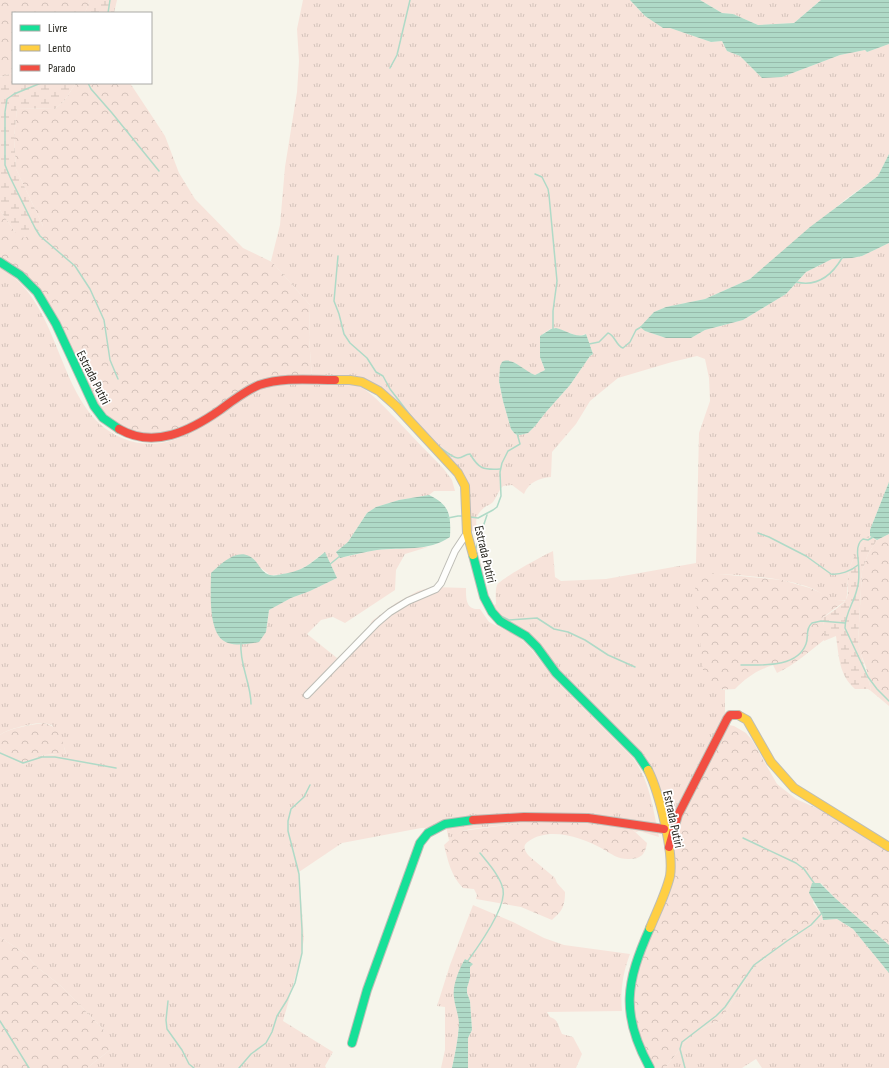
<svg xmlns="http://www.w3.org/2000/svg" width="889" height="1068" viewBox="0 0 889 1068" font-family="'Sofia Sans Condensed',sans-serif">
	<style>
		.grass { fill: url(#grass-tufts); fill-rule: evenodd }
		.forest { fill: url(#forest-crowns) }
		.wetland { fill: url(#wetland-marsh) }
		.water { fill: url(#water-rules) }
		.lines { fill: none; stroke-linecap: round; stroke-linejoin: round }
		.stream { stroke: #afdac7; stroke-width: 1.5 }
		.street-casing { stroke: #bebdb6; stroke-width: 8 }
		.fast-casing { stroke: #bebdb6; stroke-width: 10 }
		.slow-casing { stroke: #bebdb6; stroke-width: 10 }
		.jam-casing { stroke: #bebdb6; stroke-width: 10 }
		.street { stroke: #fefefc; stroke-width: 6 }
		.fast { stroke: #16e098; stroke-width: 8 }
		.slow { stroke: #ffcf43; stroke-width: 8 }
		.jam { stroke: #f24e42; stroke-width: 8 }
		.labels { text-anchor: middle; stroke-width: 3.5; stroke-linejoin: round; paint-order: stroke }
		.street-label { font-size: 13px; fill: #282720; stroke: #fff }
	</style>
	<defs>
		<pattern id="grass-tufts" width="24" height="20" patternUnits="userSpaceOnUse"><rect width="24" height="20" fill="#f7e3da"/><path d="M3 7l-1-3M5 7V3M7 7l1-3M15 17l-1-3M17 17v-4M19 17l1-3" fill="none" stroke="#d4c3bb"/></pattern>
		<pattern id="forest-crowns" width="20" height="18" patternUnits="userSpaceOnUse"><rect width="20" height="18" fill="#f7e3da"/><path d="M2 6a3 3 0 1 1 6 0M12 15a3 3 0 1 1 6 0" fill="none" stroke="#d4c3bb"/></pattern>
		<pattern id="wetland-marsh" width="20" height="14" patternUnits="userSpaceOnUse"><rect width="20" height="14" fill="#f7e3da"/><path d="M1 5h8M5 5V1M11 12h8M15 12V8" fill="none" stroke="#d4c3bb"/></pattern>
		<pattern id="water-rules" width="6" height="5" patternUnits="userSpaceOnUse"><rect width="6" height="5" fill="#afdac7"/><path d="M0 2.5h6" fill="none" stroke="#97bbab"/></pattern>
	</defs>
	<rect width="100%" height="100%" fill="#f6f5eb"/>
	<!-- grass -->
	<g class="grass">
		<path d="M303,0H630L645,16L663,28H670L711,42L722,41L727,51L740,56L762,78L782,77L840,55L865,50L867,52L889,44V154L878,176L846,199L750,279L705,299L666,307L654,312L645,331L666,338H691L705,330L743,320L786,294L806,272L832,259L852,258L862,256L889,243V482L870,530V534C859,544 849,564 848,579C847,586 848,593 846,600C834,603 822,593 811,588C782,577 735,574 704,574L721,690H725V724L668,834L651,773L577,692L537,644L500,620L491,607L496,604C496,599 495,590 497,585C500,579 544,555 553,551L555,577L561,581L606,579L696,563L699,433L710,401L709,378L705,359L697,356L672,362L618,378L590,401L576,424L552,452L551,477C539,478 529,482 524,494L512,485L503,486C498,491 497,497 493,502C490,505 488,505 485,507C475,515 475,521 478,533L469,530L463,496L458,476L368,382L312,377L309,338L310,305L271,261L280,225L285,167L297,92L299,61L297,29ZM556,328L578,336L586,334L593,354L590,356L570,385L546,412L535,426L528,433L520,435L515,434L511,429L503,401L499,382V374L514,362L527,372L535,375L545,370L540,357V336L550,329Z"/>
		<polygon points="700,0 821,0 794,23 758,25 733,14 722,13"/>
		<path d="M0,268C65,303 55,410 122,438C164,456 199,429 231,406C241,399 251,391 263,388C279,383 303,385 320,385C333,385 352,382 364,389C376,397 386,409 395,418C411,435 427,452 443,468L452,480L455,491H434L429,495L399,500L376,507L367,513L348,542L336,552L340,558L376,550L428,547L405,554L396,570L395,590L345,623L333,617L321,620L307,634L337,658L365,633L372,621L396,603L418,591L433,587L466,588C466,600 466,610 480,609L489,622L518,636L531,649L556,681L633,758C650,781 653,809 659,837L639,831L636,832L632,829L622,828L536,821L471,829L462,831L449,840L446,827L421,828L342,843L299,872L304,939L300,960L283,1021L333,1052L325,1066L326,1068H87L110,1050L103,1029L70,995L60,985L38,968L24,953L0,937V749C8,755 16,764 26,765C36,751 51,757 66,753L64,747L52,725C49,724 45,723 42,723C33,723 7,729 0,735ZM325,552L337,578L310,591L291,598L272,608L269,610L266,632L235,644L261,568L270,575C298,574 303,569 325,552Z"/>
		<path d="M473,905L513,922L544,938L564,945L630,954C623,972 620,992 622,1011L547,1012L550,1017C559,1020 558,1026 562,1034L573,1037L582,1054L576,1068H468V1038L472,1030L470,1001L467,993V988L470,978V966L465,959L455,1002L459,1017V1025L457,1043L452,1068H441L445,1050V1007L437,1006L450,965Z"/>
		<polygon points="837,919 853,929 889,973 889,1068 762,1068 756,1059 742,1068 665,1068 690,1036 696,1031 721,1020 750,972 785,940 823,920"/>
	</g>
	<!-- forest -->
	<g class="forest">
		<polygon points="0,0 90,0 85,13 13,13 13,73 0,77"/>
		<polygon points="76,83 130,83 165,136 179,173 195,199 243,248 272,262 310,305 309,338 312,377 276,378 252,383 189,426 167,435 133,434 103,418 40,296 0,260 0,210 15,232 43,226 16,169 14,138 17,108 55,109 64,101"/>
		<polygon points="889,534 889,706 871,691 866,667 860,652 858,641 862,571 868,554 877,540"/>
		<path d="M704,574H719L782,580L810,588L837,600L845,601L822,618L824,625V640C809,652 794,665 777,673L773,665C757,670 746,678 735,689C713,690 712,691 703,670L695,590L696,581Z"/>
		<path d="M43,723C59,726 62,738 66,754C52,755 35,752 26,765C16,764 8,756 0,749V735C9,728 31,725 43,723Z"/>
		<polygon points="724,724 734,726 746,733 752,740 777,784 796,799 850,823 889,849 889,945 835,898 821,883 813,903 822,915 823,920 785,940 750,972 721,1020 696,1031 690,1036 665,1068 649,1068 634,1031 630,984 669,884 668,834"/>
		<path d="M570,820L602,823L632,829L647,843C645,855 641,859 628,859C618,859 611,854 603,849C583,838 550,826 529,841C522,845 524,850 529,856L555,878L557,883L565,892C565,907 562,911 552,920L521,907L476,899L477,895L474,889L463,888C451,876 448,861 444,845L455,835L462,831L536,821Z"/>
		<polygon points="0,937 24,953 38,968 60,985 70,995 103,1029 108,1039 110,1050 87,1068 0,1068"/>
	</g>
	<!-- wetland -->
	<g class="wetland">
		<polygon points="90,0 117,0 114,13 85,13"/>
		<polygon points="13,73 13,83 76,83 64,101 55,109 17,108 14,138 16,169 43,226 25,238 22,237 15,232 0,210 0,77"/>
		<path d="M870,534V536L877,540L868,554L862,571L858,641C861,659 868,674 871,691L868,689H855C839,675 839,657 836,636L824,641V625L822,618C828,615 841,606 845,601C850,595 847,586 848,579C849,564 859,544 870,534Z"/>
	</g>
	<!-- water -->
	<g class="water">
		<polygon points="630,0 700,0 722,13 733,14 758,25 794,23 821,0 889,0 889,44 867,52 865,50 840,55 782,77 762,78 740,56 727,51 722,41 711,42 670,28 663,28 645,16"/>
		<polygon points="889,154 889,243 862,256 852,258 832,259 806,272 786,294 743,320 705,330 691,338 666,338 645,331 640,327 654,312 666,307 705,299 750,279 810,227 878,176"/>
		<path d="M556,328C565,330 577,339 586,334L593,354L590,356L570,385L546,412L535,426L528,433L520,435L515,434L511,429L503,401L499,381L500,366L502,362C512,356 524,371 535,375L545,370L540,357V336L551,329Z"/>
		<polygon points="889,482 889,534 877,540 870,536 870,530"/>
		<path d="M429,495C450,505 451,515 450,537C428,552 402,547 377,550C364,552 352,555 340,558L336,552L348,542L367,513L376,507L399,500Z"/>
		<path d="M325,552L337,578L310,591L291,598L269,610L266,632L259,642C249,644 238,646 228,643C207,637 211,591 211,573C223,562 242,543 257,563C260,567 264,574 270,575C274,576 279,575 282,574C303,571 310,564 325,552Z"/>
		<polygon points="812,883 820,883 835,898 889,945 889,973 853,929 837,919 823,920 822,915 809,893"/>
		<path d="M465,959L473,964L470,967V978L467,988V993L470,1001L472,1030L468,1038V1068H452C455,1054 458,1040 459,1025C459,1015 455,1007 454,998C452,986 459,969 465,959Z"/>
	</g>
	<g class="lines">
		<!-- stream -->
		<g class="stream">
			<polyline points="108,13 110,0"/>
			<polyline points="390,68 397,55 410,0"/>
			<polyline points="41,83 14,94 7,99 5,112 5,165 10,177 35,228 40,236 75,266 90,289 104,320 110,360 118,379"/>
			<polyline points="88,83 91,89 112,113 159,171"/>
			<polyline points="535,174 542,177 548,189 549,195 557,281 553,311 553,329"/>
			<polyline points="338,256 334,301 339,314 344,334 350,343 367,358 376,372 383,376 390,389 414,420"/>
			<path d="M796,282C817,287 832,275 842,258"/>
			<path d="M589,344L599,342L608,333C615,335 616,346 623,348L630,342L636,330L641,327"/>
			<path d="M438,446C443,449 452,458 458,458C463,458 465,454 470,454C479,469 483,470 500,469"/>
			<polyline points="470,517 478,518 493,510 497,507 501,496 500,472 502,463 508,451 520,444 517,433"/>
			<polyline points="448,518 458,516 464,516"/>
			<path d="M758,533L769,537L806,556L831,574C840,575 851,571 858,565"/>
			<path d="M873,537L868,540L863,539C857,543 857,551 858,558C859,568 860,580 857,589C854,603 845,613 845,628L868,677L877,689L889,701"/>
			<polyline points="475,551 487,515"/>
			<polyline points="329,565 340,556"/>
			<polyline points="501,616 509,620 537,618 554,629 568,632 585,640 608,655 635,667"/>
			<path d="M241,643C239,664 251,683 251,704"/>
			<path d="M741,665C762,665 797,668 806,644C809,637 805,629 812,623L821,621L845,623"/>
			<polyline points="0,753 23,763 42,757 55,757 116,768"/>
			<polyline points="743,838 796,863 804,869 814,883"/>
			<path d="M467,962C478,947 507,907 503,889C500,876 488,863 480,853"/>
			<polyline points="168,1001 166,1020 167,1029 182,1050 189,1064 194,1068"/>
			<polyline points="0,1021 29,1068"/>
			<polyline points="239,1068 251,1054 266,1043 272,1032 277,1016 287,1000 295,983 302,953 302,930 299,874 288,831 288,821 291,809 304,797 310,785"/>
			<polyline points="685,1068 680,1049 682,1042 716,1016 725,1007 754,965 787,941 811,925 822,913"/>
		</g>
		<!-- street casing -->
		<g class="street-casing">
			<polyline id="street" points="307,695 377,623 390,612 408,601 436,589 441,583 455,551 467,533"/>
		</g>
		<!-- fast casing -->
		<g class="fast-casing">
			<g id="fast">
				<polyline points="0,262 20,275 37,292 56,324 94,406 103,418 119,429"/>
				<polyline points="473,555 484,597 492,612 500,621 526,636 537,647 556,673 638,755 648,770"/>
				<path d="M650,928C626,982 620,1014 650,1068"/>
				<polyline points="352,1043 367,990 420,843 428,833 445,824 473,820"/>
			</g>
		</g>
		<!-- slow casing -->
		<g class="slow-casing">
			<g id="slow">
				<polyline points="335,380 350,380 362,382 379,391 396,406 458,473 465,486 467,533 473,555"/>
				<polyline points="738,715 747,720 771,762 794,788 889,847"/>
				<path d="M648,770C659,792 674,852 670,876C666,893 657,911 650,928"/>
			</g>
		</g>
		<!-- jam casing -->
		<g class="jam-casing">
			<g id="jam">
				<path d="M119,429C154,449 190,431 220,410C232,401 245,391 259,385C283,377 310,380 335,380"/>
				<polyline points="473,820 524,817 588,818 664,829"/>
				<polyline points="669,847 678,815 727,719 730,715 738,715"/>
			</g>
		</g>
		<!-- street -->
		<use href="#street" class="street"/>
		<!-- fast -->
		<use href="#fast" class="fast"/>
		<!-- slow -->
		<use href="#slow" class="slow"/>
		<!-- jam -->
		<use href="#jam" class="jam"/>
	</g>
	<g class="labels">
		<!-- street labels -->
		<g class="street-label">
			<text transform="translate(94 377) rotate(63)" y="5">Estrada Putiri</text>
			<text transform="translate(486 554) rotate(77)" y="5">Estrada Putiri</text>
			<text transform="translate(674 819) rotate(78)" y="5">Estrada Putiri</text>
		</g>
	</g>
	<!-- legend -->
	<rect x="12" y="12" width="140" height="72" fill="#ffffff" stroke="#a9a9a6"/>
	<rect x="20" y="25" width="20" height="6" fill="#16e098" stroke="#a9a9a6"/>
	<text x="48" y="32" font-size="12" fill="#282720">Livre</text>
	<rect x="20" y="45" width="20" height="6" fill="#ffcf43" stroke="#a9a9a6"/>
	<text x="48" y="52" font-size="12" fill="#282720">Lento</text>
	<rect x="20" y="65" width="20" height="6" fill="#f24e42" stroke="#a9a9a6"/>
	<text x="48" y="72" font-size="12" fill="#282720">Parado</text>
</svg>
